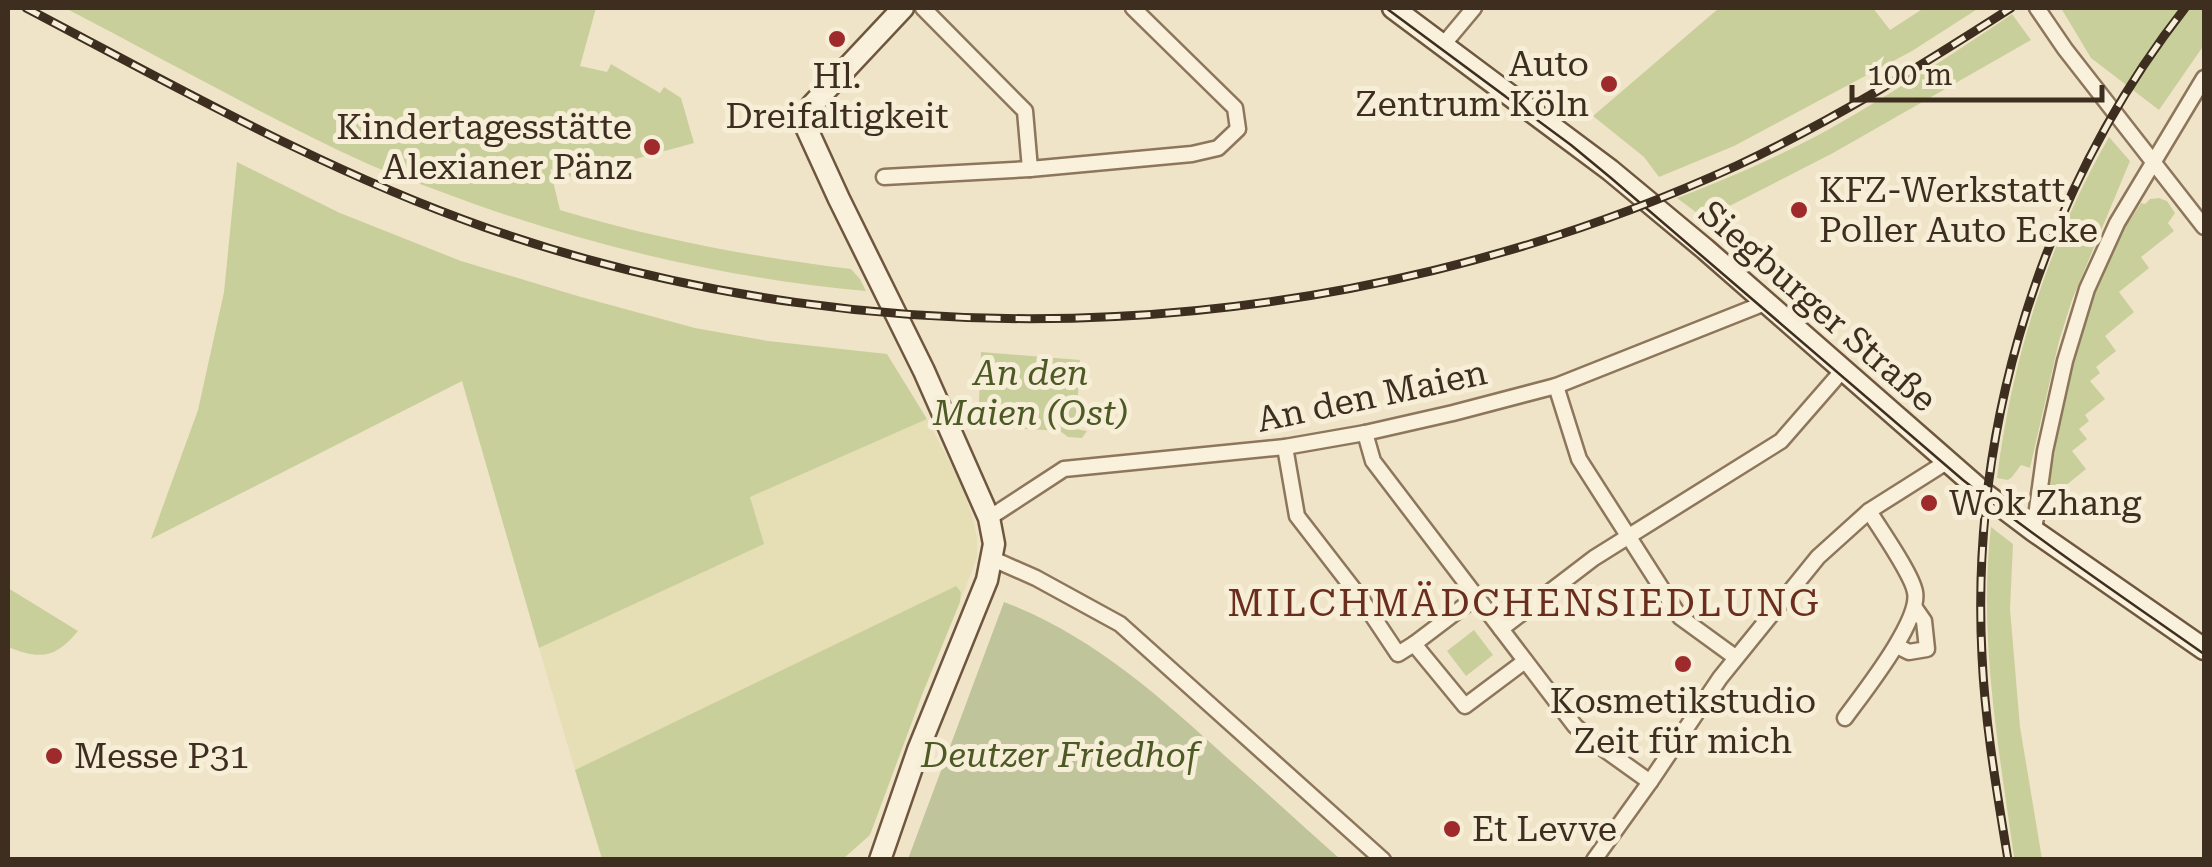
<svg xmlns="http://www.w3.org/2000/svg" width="2212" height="867" viewBox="0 0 2212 867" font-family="'Roboto Serif',serif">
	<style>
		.farmland { fill: #e6deb5 }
		.green { fill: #c9cf9b }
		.cemetery { fill: #bfc49a }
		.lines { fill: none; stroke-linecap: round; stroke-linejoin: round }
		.street-casing { stroke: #8d765c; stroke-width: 19 }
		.secondary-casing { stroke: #6f573f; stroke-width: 25 }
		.street { stroke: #faf1dc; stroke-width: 14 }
		.secondary { stroke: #faf1dc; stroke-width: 20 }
		.tram { stroke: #3d2e20; stroke-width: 2.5 }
		.rail-casing { stroke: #3d2e20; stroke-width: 9 }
		.rail { stroke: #f7eed8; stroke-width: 5; stroke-dasharray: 15; stroke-linecap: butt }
		.poi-dot { fill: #9e2a2b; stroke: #f7eed8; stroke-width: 4 }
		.labels { text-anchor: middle; stroke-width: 10; stroke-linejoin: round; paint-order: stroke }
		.poi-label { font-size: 35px; fill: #3d2e20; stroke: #f7eed8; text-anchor: start }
		.street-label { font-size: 35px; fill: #3d2e20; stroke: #f7eed8 }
		.park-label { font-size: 35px; font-style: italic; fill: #4d5a26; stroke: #f7eed8 }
		.neighbourhood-label { font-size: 38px; letter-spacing: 2.5px; fill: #6b2e1e; stroke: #f7eed8 }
	</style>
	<rect width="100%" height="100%" fill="#f0e4c8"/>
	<!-- farmland -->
	<polygon class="farmland" points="927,419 960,482 972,515 977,537 977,557 960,602 961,592 956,586 575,770 539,648 763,544 749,497"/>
	<!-- green -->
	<g class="green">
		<path d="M65,8H596L580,66L607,72L611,64L660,93L664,87L681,98L694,143L569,177L550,169L560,210C656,239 753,257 851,269L860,279L866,291C720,278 576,243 439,191C416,182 391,174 368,164C265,117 166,60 65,8Z"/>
		<polygon points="1719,8 1873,8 1890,30 1924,8 1979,8 1912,51 1734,146 1659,177 1644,157 1593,116"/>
		<polygon points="2061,8 2204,8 2204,45 2159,110 2091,58"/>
		<path d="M2012,14L2031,40L1833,153L1712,215L1701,216L1677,198C1727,179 1785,154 1831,128C1893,93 1953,54 2012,14Z"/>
		<path d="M2109,137L2130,161L2072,300L2059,341L2030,468L2021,465L2012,477L2008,480L1997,478C2012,358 2049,242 2109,137Z"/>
		<polygon points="237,162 340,213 461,261 581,297 695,328 768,341 887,354 927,419 750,497 764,544 539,648 462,381 151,539 198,410 224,292"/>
		<path d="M2159,198L2167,201L2175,213L2168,223L2174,231L2141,257L2149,268L2119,292L2134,312L2105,336L2116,351L2096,367L2100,373L2090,381L2105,399L2085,415L2089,421L2079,429L2087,439L2072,451L2086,469L2054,495L2053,501L2048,498V490C2062,407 2079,319 2116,243C2123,229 2133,216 2141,203L2145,204L2150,199Z"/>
		<polygon points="981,352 1080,360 1076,429 1087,431 1082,438 1068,437 1060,431 978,426"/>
		<path d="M1991,527L2013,544L2010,609L2020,727L2042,859H2014V857C1999,749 1978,637 1991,527Z"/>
		<polygon points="956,586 961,592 960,602 922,695 870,835 843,859 602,859 575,770"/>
		<path d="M8,588L78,631C56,658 40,660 8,647Z"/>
		<polygon points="1474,630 1493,655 1466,676 1447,651"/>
	</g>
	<!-- cemetery -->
	<path class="cemetery" d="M1004,602C1091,635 1158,695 1225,756C1264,790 1302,825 1340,859H908Z"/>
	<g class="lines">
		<!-- street casing -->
		<g class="street-casing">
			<g id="street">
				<polyline points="923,8 1025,111 1030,169"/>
				<polyline points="2037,8 2065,49 2204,227"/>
				<polyline points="1443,45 1474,8"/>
				<polyline points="884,177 1030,169 1192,154 1218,148 1238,129 1235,108 1133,8"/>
				<polyline points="1556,386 1579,459 1680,617 1735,657"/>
				<polyline points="1365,433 1373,461 1575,726 1594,742 1650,782"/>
				<polyline points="1285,447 1297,516 1362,600 1398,654 1414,644"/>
				<polyline points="989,518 1064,469 1285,447 1365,433 1453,413 1556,386 1765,303"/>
				<polyline points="2034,531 2045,451 2065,361 2087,289 2117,223 2204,78"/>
				<polyline points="993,559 1036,578 1120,624 1383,860"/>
				<polyline points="1476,597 1414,644 1465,706 1525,661"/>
				<polyline points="1501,629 1594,558 1781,441 1842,371"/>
				<polyline points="1897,646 1909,652 1927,649 1924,621 1915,608"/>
				<path d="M1845,718C1863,693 1921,621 1915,592C1912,574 1880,529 1869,511"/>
				<polyline points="1594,860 1650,782 1720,678 1818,557 1869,511 1948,461"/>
			</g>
		</g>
		<!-- secondary casing -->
		<g class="secondary-casing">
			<g id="secondary">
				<polyline points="1393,8 1610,170 1705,249 1985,494 2034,531 2204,649"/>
				<polyline points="880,860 918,750 987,580 994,544 989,518 924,371 839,199 806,127 807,115 812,105 903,8"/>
			</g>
		</g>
		<!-- street -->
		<use href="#street" class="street"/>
		<!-- secondary -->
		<use href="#secondary" class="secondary"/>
		<!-- tram -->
		<path class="tram" d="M1386,8L1571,145L1611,178L1963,480C2041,542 2123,597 2204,654"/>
		<!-- rail casing -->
		<g class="rail-casing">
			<g id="rail">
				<path d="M26,8C175,86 324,171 484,227C889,369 1346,344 1736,166C1833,121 1922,65 2011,8"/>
				<path d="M2008,860C1997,792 1985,724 1982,656C1970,425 2043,190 2185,8"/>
			</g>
		</g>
		<!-- rail -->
		<use href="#rail" class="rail"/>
	</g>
	<!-- markers -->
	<g class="poi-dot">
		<circle cx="837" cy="39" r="10"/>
		<circle cx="1609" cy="84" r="10"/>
		<circle cx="652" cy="147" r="10"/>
		<circle cx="1799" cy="210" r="10"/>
		<circle cx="1929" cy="503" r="10"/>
		<circle cx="1683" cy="664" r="10"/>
		<circle cx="54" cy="756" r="10"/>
		<circle cx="1452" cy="829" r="10"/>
	</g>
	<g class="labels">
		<!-- poi labels -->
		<g class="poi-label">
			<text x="1589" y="76" text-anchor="end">Auto<tspan x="1589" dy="40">Zentrum Köln</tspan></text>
			<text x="837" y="88" text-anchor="middle">Hl.<tspan x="837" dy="40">Dreifaltigkeit</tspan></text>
			<text x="632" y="139" text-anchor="end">Kindertagesstätte<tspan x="632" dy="40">Alexianer Pänz</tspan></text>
			<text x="1819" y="202">KFZ-Werkstatt<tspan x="1819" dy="40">Poller Auto Ecke</tspan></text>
			<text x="1949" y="515">Wok Zhang</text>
			<text x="1683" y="713" text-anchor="middle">Kosmetikstudio<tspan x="1683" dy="40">Zeit für mich</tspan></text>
			<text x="74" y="768">Messe P31</text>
			<text x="1472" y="841">Et Levve</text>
		</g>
		<!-- street labels -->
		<g class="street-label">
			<text transform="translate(1818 306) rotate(41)" y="12">Siegburger Straße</text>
			<text transform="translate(1372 396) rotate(-12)" y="12">An den Maien</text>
		</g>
		<!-- park labels -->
		<g class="park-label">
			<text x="1031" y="385">An den<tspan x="1031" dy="40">Maien (Ost)</tspan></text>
			<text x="1060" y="767">Deutzer Friedhof</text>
		</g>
		<!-- neighbourhood labels -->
		<g class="neighbourhood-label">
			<text x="1524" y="616">MILCHMÄDCHENSIEDLUNG</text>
		</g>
	</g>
	<!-- border -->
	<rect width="2212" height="867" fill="none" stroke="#3d2e20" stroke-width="20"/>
	<!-- scale -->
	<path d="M1852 85v15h250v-15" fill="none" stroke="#3d2e20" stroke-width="5"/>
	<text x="1867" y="85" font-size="30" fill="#3d2e20" stroke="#f7eed8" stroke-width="8" paint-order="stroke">100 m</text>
</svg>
